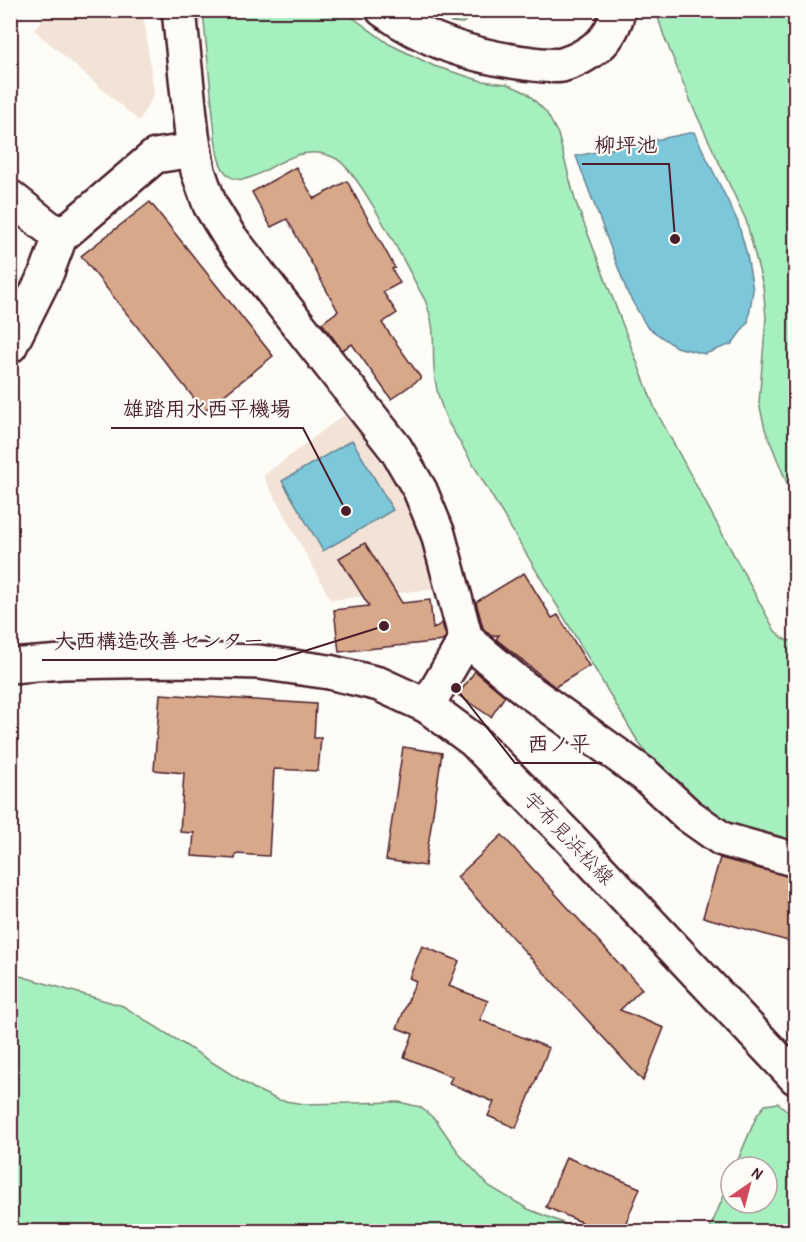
<svg xmlns="http://www.w3.org/2000/svg" width="806" height="1242" viewBox="0 0 806 1242" font-family="'Patrick Hand','Klee One',sans-serif">
	<style>
		.built { fill: #f2e3d6 }
		.green { fill: #a6f0bf; stroke: #788875; stroke-width: 1.5 }
		.water { fill: #7bc8da; stroke: #678494; stroke-width: 1.5 }
		.building { fill: #d7a889; stroke: #4a1f2b; stroke-width: 1.5 }
		.lines { fill: none; stroke-linecap: round; stroke-linejoin: round }
		.street-casing { stroke: #4a1f2b; stroke-width: 38 }
		.secondary-casing { stroke: #4a1f2b; stroke-width: 38 }
		.street { stroke: #fdfcf7; stroke-width: 33 }
		.secondary { stroke: #fdfcf7; stroke-width: 33 }
		.labels { text-anchor: middle; stroke-width: 4.5; stroke-linejoin: round; paint-order: stroke }
		.street-label { font-size: 20px; fill: #4a1f2b; stroke: #fdfcf7 }
		.leader { fill: none; stroke: #4a1f2b; stroke-width: 2 }
		.callout-dot { fill: #4a1f2b; stroke: #fdfcf7; stroke-width: 2 }
		.callout-label { font-size: 21px; text-anchor: middle; font-weight: bold; fill: #4a1f2b; stroke: #fdfcf7; stroke-width: 4.5; stroke-linejoin: round; paint-order: stroke }
	</style>
	<rect width="100%" height="100%" fill="#fdfcf7"/>
	<filter id="ink" filterUnits="userSpaceOnUse"><feTurbulence type="fractalNoise" baseFrequency=".0167" numOctaves="2"/><feDisplacementMap in="SourceGraphic" scale="12" xChannelSelector="R" yChannelSelector="G"/><feConvolveMatrix kernelMatrix="1 2 1 2 8 2 1 2 1" color-interpolation-filters="sRGB"/></filter>
	<g filter="url(#ink)">
		<!-- built -->
		<g class="built">
			<polygon points="51,10 143,11 154,94 139,121 34,30"/>
			<polygon points="345,414 398,485 421,538 433,589 331,600 263,476"/>
		</g>
		<!-- green -->
		<g class="green">
			<path d="M203,11H344L389,44L434,66L482,81L507,84L527,93L546,112L558,134L575,200L655,409L775,631L787,641L795,640V848L727,828L654,764L637,740L449,424C442,409 437,395 435,379C431,348 438,332 425,300C409,272 359,169 335,158C289,135 256,194 229,176C227,174 222,168 221,165C215,153 215,129 213,115C210,80 206,45 203,11Z"/>
			<polygon points="429,11 473,11 473,14 463,23 451,22"/>
			<polygon points="656,11 795,11 795,503 765,429 759,403 766,317 763,286 746,220 693,107 664,36"/>
			<polygon points="10,973 123,1006 253,1088 278,1100 305,1104 399,1102 420,1107 436,1120 461,1156 489,1186 528,1209 583,1231 11,1231"/>
			<polygon points="778,1103 795,1117 795,1231 709,1231 731,1178 731,1203 767,1203 767,1167 735,1167 757,1115 765,1105"/>
		</g>
		<!-- water -->
		<g class="water">
			<polygon points="694,132 738,222 747,255 753,290 748,322 732,344 705,354 676,347 647,327 628,294 576,156"/>
			<polygon points="352,440 393,510 323,551 282,481"/>
		</g>
		<!-- building -->
		<g class="building">
			<polygon points="296,167 314,199 347,181 395,268 392,269 400,283 383,292 397,313 382,323 421,378 391,399 352,344 342,350 322,323 338,311 287,219 271,227 252,192"/>
			<polygon points="150,202 273,356 204,411 81,256"/>
			<polygon points="365,543 402,603 430,600 433,629 442,623 446,636 443,641 339,652 334,610 369,606 339,558"/>
			<polygon points="524,573 552,618 558,615 589,666 555,687 496,639 499,635 491,636 483,628 476,602"/>
			<polygon points="475,671 505,696 491,717 458,695"/>
			<polygon points="160,694 316,704 314,738 321,738 318,771 274,769 269,856 236,854 235,859 192,856 194,833 180,832 184,773 154,770"/>
			<polygon points="403,747 442,753 425,866 386,860"/>
			<polygon points="502,835 642,989 620,1010 664,1028 643,1081 457,877"/>
			<polygon points="720,858 795,878 795,943 703,917"/>
			<polygon points="422,946 459,961 449,986 488,1001 480,1020 549,1048 516,1128 488,1116 494,1102 449,1083 452,1077 404,1057 413,1034 397,1028 416,981 409,978"/>
			<polygon points="566,1157 640,1188 622,1232 604,1232 546,1207"/>
		</g>
		<g class="lines">
			<!-- street casing -->
			<g class="street-casing">
				<g id="street">
					<polyline points="179,10 192,135 198,171 210,205 229,236 396,449 420,490 438,534 466,639 427,706"/>
					<path d="M383,10C427,42 472,56 525,63C536,64 551,67 562,65C576,61 587,55 598,46C608,38 616,23 618,10"/>
					<polyline points="10,197 60,237"/>
					<polyline points="10,346 47,272 60,237 155,156 194,150"/>
					<polyline points="466,639 523,687 645,775 688,815 722,839 796,860"/>
				</g>
			</g>
			<!-- secondary casing -->
			<g class="secondary-casing">
				<polyline id="secondary" points="10,666 62,662 181,660 259,662 329,672 379,684 427,706 473,740 568,836 796,1078"/>
			</g>
			<!-- street -->
			<use href="#street" class="street"/>
			<!-- secondary -->
			<use href="#secondary" class="secondary"/>
		</g>
	</g>
	<g class="labels">
		<!-- street labels -->
		<g class="street-label">
			<text transform="translate(569 838) rotate(46)" y="7">宇布見浜松線</text>
		</g>
	</g>
	<!-- callouts -->
	<path class="leader" d="M675 239L669 164H582M346 511L303 428H111M384 626L276 660H42M456 688L515 763H602"/>
	<g class="callout-dot">
		<circle cx="675" cy="239" r="6"/>
		<circle cx="346" cy="511" r="6"/>
		<circle cx="384" cy="626" r="6"/>
		<circle cx="456" cy="688" r="6"/>
	</g>
	<g class="callout-label">
		<text x="626" y="152">柳坪池</text>
		<text x="207" y="416">雄踏用水西平機場</text>
		<text x="159" y="648">大西構造改善センター</text>
		<text x="559" y="751">西ノ平</text>
	</g>
	<!-- margin -->
	<rect width="806" height="1242" fill="none" stroke="#fdfcf7" stroke-width="36"/>
	<rect x="18" y="18" width="770" height="1206" fill="none" stroke="#4a1f2b" stroke-width="2" filter="url(#ink)"/>
	<!-- north arrow -->
	<g transform="translate(749 1185) rotate(35)"><circle r="28" fill="#fdfcf7" stroke="#b5a4a5" stroke-width="1.5"/>
	<path d="M0-4.5L10 22L0 15L-10 22Z" fill="#d1495b"/>
	<text y="-9" font-size="16" font-weight="bold" text-anchor="middle" fill="#4a1f2b">N</text>
	</g>
</svg>
